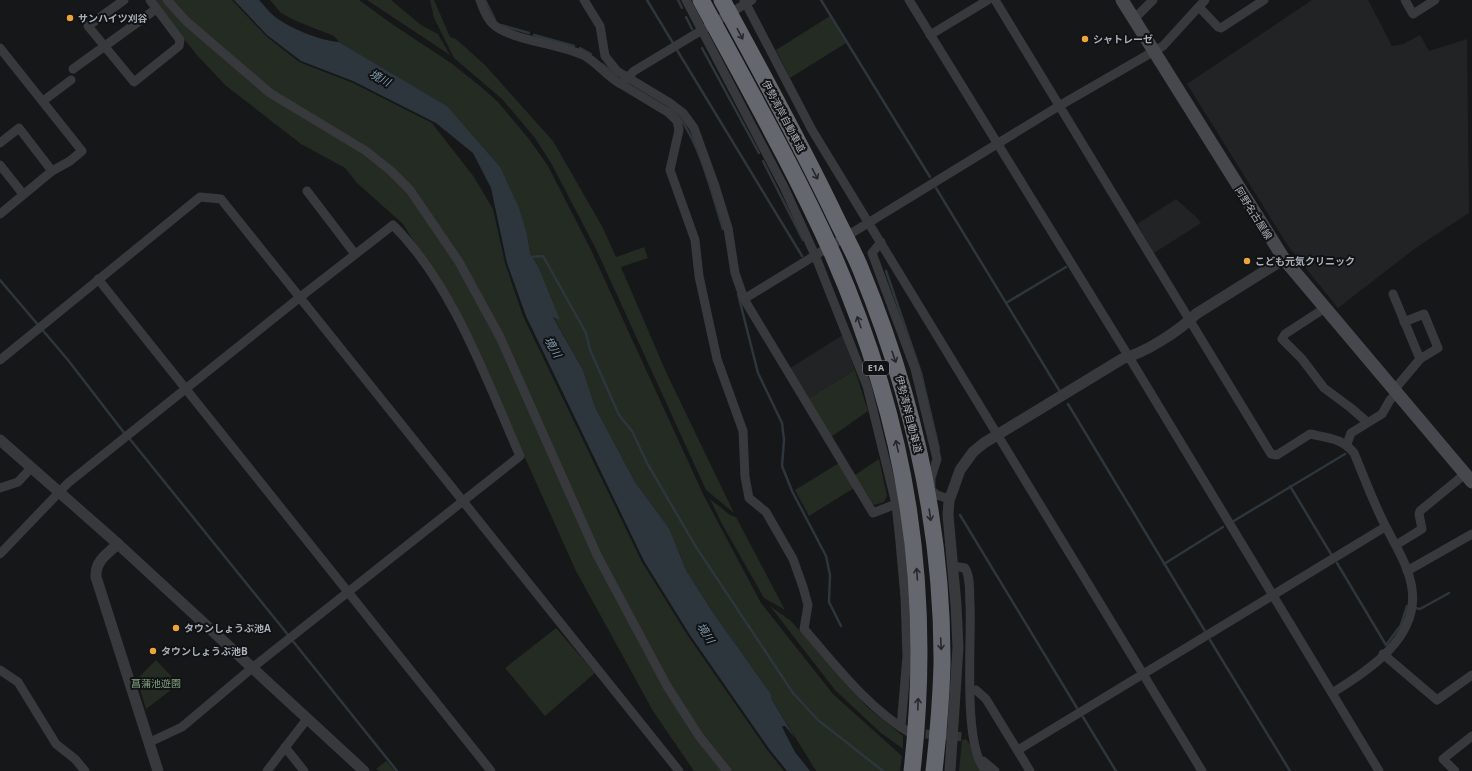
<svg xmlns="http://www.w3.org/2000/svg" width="1472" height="771" viewBox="0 0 1472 771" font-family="'Open Sans','Noto Sans JP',sans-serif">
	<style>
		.built { fill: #222325 }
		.green { fill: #232b23 }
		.water { fill: #2d363c }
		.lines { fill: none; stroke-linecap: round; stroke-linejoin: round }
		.stream { stroke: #2d363c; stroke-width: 2.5 }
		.minor-tunnel { stroke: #333538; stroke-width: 9; stroke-dasharray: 9 4.5; stroke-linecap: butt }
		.minor { stroke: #38393d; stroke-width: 9 }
		.tertiary { stroke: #38393d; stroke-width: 11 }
		.secondary { stroke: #46484d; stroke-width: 13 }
		.motorway-bridge { stroke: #64676e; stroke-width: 17 }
		.oneway { stroke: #26272a }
		.poi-dot { fill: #eda43a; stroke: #111213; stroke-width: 1.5 }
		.labels { text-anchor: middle; stroke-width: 4; stroke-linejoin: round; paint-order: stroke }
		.shield { fill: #111213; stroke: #7b8086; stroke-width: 1 }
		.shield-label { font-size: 9px; font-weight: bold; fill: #a9afb8 }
		.poi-label { font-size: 10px; font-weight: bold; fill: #a9afb8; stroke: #111213; text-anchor: start }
		.street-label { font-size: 10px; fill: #a9afb8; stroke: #111213 }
		.park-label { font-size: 10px; fill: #81a280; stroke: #111213 }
		.water-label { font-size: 11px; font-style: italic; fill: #819eb2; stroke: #111213 }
	</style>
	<rect width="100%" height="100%" fill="#161718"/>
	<!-- built -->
	<g class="built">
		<polygon points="1312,0 1368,0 1392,46 1403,44 1420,35 1429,51 1467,39 1469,213 1417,247 1338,308 1288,246 1187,84"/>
		<polygon points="1176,199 1197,218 1201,223 1154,253 1137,224"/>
		<polygon points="843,335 855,370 808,399 790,368"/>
	</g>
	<!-- green -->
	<g class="green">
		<polygon points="153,0 232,0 266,36 299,62 353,83 432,123 474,177 493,209 505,263 523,316 642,562 688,636 768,751 784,771 694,771 653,711 576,571 503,409 445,291 403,224 357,183 345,168 301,144 225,85 196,54"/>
		<polygon points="270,0 359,0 392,24 451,63 480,86 498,102 529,139 548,166 592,252 704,496 761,603 833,694 902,756 900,771 816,771 771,698 771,694 712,611 686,570 669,528 635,482 595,407 583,370 553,316 559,319 539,268 530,253 527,234 447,106 339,42 334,36 296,21 281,13"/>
		<polygon points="367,0 391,0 421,25 438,34 450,55"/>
		<polygon points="430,0 434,0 450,37 456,39 485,65 553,141 603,228 616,257 644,247 648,258 621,267 666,372 734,513 706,490 596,249 551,163 535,138 502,99 454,58 434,18"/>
		<polygon points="830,16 846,43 790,78 776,50"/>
		<polygon points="855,370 868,411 831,437 808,399"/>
		<polygon points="879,459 887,496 884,502 875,505 873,504 855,475"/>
		<polygon points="839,463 854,488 809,516 795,490"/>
		<polygon points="710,499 730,515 736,517 785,610 764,598 722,524"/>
		<polygon points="770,606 791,621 867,707 903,736 903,749 881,733 835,690"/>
		<polygon points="556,628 595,673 545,716 505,668"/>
		<polygon points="156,660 179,684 146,709 137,679"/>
		<path d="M966,739C975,749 972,762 981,771H959L962,740Z"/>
		<polygon points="386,761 395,771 379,771 376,769"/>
	</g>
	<!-- water -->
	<path class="water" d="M234,0H259C264,5 269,12 274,16C289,28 321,41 339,42L447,106L500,167L519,208L527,234L530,253L539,268L560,320L553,317L583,370L595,407L635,482L669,528L686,570L712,611L771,694V698L795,738L785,726H782L783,729L795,752L810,771H787L770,750L690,635L644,561L526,316L507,263L491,188L473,153L436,123L353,81L301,61L267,35Z"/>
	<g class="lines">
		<!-- stream -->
		<g class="stream">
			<polyline points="485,0 495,20"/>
			<polyline points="647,0 673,43"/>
			<polyline points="678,0 682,8"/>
			<polyline points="821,0 930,177"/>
			<polyline points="686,17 692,29"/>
			<polyline points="501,25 529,33"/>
			<polyline points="534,35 574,46"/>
			<polyline points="580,48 591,54"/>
			<polyline points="702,48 759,153"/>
			<polyline points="677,50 802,256"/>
			<polyline points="602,64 614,73"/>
			<path d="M673,111C698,134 712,195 723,229"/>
			<polyline points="763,161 803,240"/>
			<polyline points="936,188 1059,390"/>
			<polyline points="530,257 543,256 586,333 590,350 619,415 632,431 647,463 696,547 793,693 818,720 883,771"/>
			<polyline points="886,271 921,373 939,449"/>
			<polyline points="0,280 68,360 125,434"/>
			<polyline points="738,294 758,373 782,423 784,440 782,466 792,491 826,556 830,575 829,602 841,626"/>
			<polyline points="1006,303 1066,267"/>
			<polyline points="1068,404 1205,631"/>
			<polyline points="129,438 289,636"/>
			<polyline points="1290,486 1331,554"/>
			<polyline points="960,515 1077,708"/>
			<polyline points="1232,522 1345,454"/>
			<polyline points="1337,563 1386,645 1401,625 1407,606"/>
			<polyline points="1164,564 1223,527"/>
			<polyline points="1415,608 1420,609 1449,593"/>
			<polyline points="292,640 397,771"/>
			<polyline points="1210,640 1290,771"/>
			<polyline points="1083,717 1116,771"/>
		</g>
		<!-- minor-tunnel -->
		<polyline class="minor-tunnel" points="912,733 966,737"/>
		<!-- minor -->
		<g class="minor">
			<polyline points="124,0 88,26 134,82 179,46 180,40 150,0"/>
			<polyline points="167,0 186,21 270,93 366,151 391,171 410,190 459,262 500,337 597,555 667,686 699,736 727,771"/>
			<path d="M480,0C483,8 486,18 493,24C509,40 561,44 585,56C599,64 607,77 621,84"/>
			<polyline points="584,0 600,26 605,56 617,71 670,103 683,113 694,128 715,186 728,228 735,273 744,299 873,513 896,504"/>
			<polyline points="686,0 784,187 815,255 867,386 896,504 900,542 905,597 907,656 901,727"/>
			<polyline points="744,0 812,130 1202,771"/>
			<path d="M752,0L634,71L621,84L669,113L677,121L679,130L670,170L695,240L699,276L717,359L743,431L745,477L749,498L766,512L793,559L803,587L808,605L804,629C837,667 867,707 910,733"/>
			<polyline points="909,0 1129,357 1379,771"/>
			<path d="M995,0L1271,454L1277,455L1310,434C1328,438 1342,438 1354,453C1364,477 1373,502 1385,525C1395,545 1409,566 1412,589C1419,638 1368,671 1332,693"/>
			<polyline points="1405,0 1413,14 1435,0"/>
			<polyline points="1199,7 1218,27 1221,28 1264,0"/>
			<polyline points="1134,19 1153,0"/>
			<polyline points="930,35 988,0"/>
			<polyline points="0,48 82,151 70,161 52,171 0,214"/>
			<polyline points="73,69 156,9"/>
			<polyline points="43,101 71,80"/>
			<polyline points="0,143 19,128 52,171"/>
			<polyline points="0,165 23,194"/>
			<polyline points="307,191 355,254"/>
			<polyline points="881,242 872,253 915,369 937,459 931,478 931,490 937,495 949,499"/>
			<polyline points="98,279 491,771"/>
			<polyline points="1393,294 1420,359"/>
			<polyline points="744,299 1059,106 1163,46 1205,0"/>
			<polyline points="1325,308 1285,334 1282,339 1302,359 1324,388 1351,408 1367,422"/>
			<polyline points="0,360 200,197 221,199 679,771"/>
			<polyline points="1394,390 1420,359 1438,348 1424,314 1404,322"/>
			<polyline points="1347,444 1351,433 1382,414 1390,400 1397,393"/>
			<polyline points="0,488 18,482 31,468"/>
			<polyline points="1396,545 1422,529 1419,514 1420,511 1465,474"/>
			<path d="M0,554L68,483L299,298L393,225C453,285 486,379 520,456L252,668L182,727L150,742"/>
			<path d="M953,566L965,568C971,578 969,592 970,604C972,640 962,747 986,771"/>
			<polyline points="1407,571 1472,534"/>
			<polyline points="1383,654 1437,700 1472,675"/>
			<polyline points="0,670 18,682 56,744 75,759 85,771"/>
			<polyline points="971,691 976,690 986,699 1030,771"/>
			<polyline points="285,747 304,771"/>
			<polyline points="1018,750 1385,527"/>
			<polyline points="983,761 995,771"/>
			<polyline points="267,771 307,719"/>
			<polyline points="1455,771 1443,759 1472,736"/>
		</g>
		<!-- tertiary -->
		<g class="tertiary">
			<polyline points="0,440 118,544 364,771"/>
			<path d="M118,544C107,554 95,561 96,577L158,771"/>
			<path d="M950,771L958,647L956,605L948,515L949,501L960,470L973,452L984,443L1122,359C1146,352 1178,332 1196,314L1284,259"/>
		</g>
		<!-- secondary -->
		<polyline class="secondary" points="1122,0 1284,259 1472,482"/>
		<!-- motorway-bridge -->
		<g class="motorway-bridge">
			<path d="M701,0C746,84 794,168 833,255C907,424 933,588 912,771"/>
			<path d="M722,0C761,72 801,144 836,218C844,235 854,252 861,270C912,394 943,529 942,665C941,700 938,736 934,771"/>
		</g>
	</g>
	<!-- one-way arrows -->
	<defs><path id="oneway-shaft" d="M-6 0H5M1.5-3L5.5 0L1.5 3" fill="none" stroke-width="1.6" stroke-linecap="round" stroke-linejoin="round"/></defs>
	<g class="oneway">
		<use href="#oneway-shaft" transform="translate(740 34) rotate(62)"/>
		<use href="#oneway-shaft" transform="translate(815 174) rotate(63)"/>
		<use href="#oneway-shaft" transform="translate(859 322) rotate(-109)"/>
		<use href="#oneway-shaft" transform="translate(894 357) rotate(71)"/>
		<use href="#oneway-shaft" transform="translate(897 446) rotate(-103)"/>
		<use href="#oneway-shaft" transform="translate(930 515) rotate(82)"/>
		<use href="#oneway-shaft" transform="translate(917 574) rotate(-94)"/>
		<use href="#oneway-shaft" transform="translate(941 644) rotate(87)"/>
		<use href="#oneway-shaft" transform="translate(918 704) rotate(-88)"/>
	</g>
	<!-- markers -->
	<g class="poi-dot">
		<circle cx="70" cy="18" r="4"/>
		<circle cx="1085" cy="39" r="4"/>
		<circle cx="1247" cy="261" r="4"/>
		<circle cx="176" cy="628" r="4"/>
		<circle cx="153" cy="651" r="4"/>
	</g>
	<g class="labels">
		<!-- shield labels -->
		<rect class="shield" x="863" y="361" width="26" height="14" rx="3"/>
		<g class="shield-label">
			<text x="876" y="371">E1A</text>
		</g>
		<!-- poi labels -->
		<g class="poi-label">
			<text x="78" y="22">サンハイツ刈谷</text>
			<text x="1093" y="43">シャトレーゼ</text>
			<text x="1255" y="265">こども元気クリニック</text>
			<text x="184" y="632">タウンしょうぶ池A</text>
			<text x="161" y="655">タウンしょうぶ池B</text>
		</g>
		<!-- street labels -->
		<g class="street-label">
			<text transform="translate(784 116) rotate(62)" y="4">伊勢湾岸自動車道</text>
			<text transform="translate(1254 213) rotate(58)" y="4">阿野名古屋線</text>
			<text transform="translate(909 414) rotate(76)" y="4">伊勢湾岸自動車道</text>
		</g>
		<!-- park labels -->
		<g class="park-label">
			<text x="156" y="687">菖蒲池遊園</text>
		</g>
		<!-- water labels -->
		<g class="water-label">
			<text transform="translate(380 78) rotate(28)" y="4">境川</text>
			<text transform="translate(553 347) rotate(60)" y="4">境川</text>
			<text transform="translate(706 633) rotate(58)" y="4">境川</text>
		</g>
	</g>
</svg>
